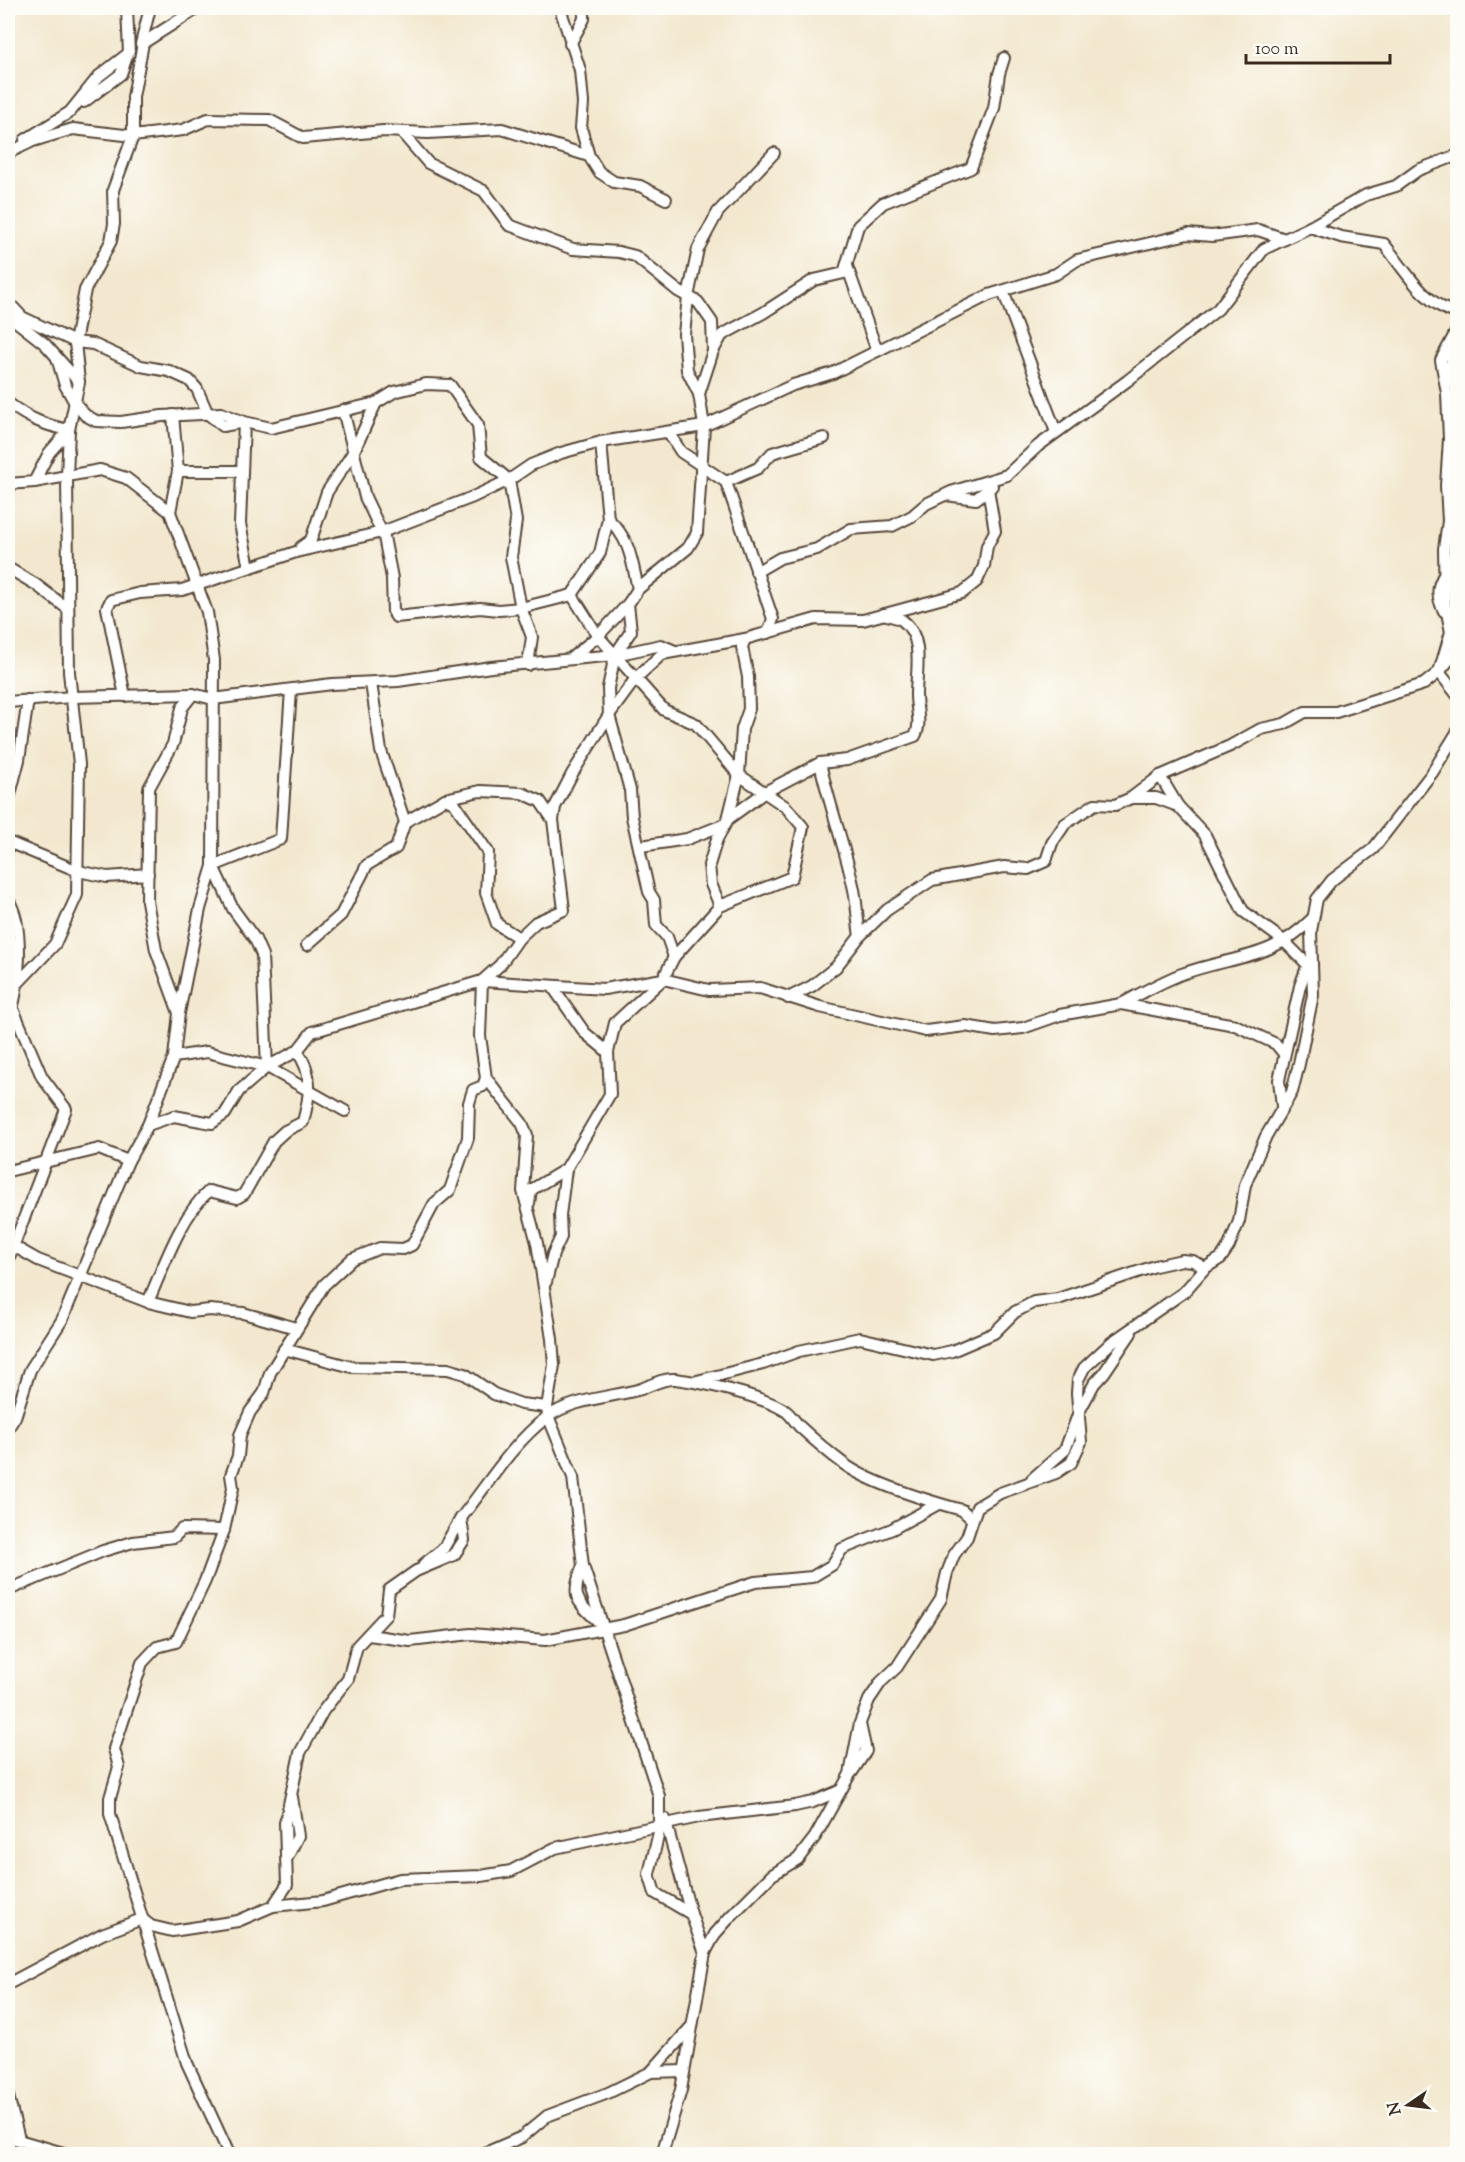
<svg xmlns="http://www.w3.org/2000/svg" width="1465" height="2162" viewBox="0 0 1465 2162" font-family="'Sorts Mill Goudy',serif">
	<style>
		.lines { fill: none; stroke-linecap: round; stroke-linejoin: round }
		.street-casing { stroke: #574639; stroke-width: 14 }
		.street { stroke: #fff; stroke-width: 10 }
	</style>
	<rect width="100%" height="100%" fill="#fdfcf7"/>
	<filter id="ink" filterUnits="userSpaceOnUse"><feTurbulence type="fractalNoise" baseFrequency=".0167" numOctaves="2"/><feDisplacementMap in="SourceGraphic" scale="12" xChannelSelector="R" yChannelSelector="G"/><feConvolveMatrix kernelMatrix="1 2 1 2 8 2 1 2 1" color-interpolation-filters="sRGB"/></filter>
	<filter id="wash" filterUnits="userSpaceOnUse"><feTurbulence type="fractalNoise" baseFrequency=".008" numOctaves="4" result="noise"/><feDisplacementMap in="SourceGraphic" scale="24" xChannelSelector="R" yChannelSelector="G"/><feGaussianBlur stdDeviation="1.35" result="paint"/><feColorMatrix in="noise" values="0 0 0 0 0 0 0 0 0 0 0 0 0 0 0 0 0 1.4 0 .05"/><feComposite in="paint" operator="in"/></filter>
	<g filter="url(#wash)">
		<rect width="100%" height="100%" fill="#f3e8cf"/>
	</g>
	<g filter="url(#ink)">
		<g class="lines">
			<!-- street casing -->
			<g class="street-casing">
				<g id="street">
					<polyline points="560,8 580,70 583,103 581,128 589,156 599,172 614,182 640,186 666,199"/>
					<polyline points="141,44 150,8"/>
					<polyline points="570,44 584,19 584,8"/>
					<polyline points="84,102 121,74 128,53"/>
					<polyline points="403,134 428,163 484,191 509,225 573,249 619,252 635,256 678,291 698,302 712,322 713,349"/>
					<polyline points="25,140 70,112 99,76 129,53 127,8"/>
					<polyline points="8,153 33,141 73,129 133,136 183,130 208,119 269,120 303,138 383,131 428,133 502,129 589,156"/>
					<path d="M1310,227L1341,237L1384,244C1406,271 1423,304 1458,314"/>
					<polyline points="847,266 877,351"/>
					<polyline points="1003,291 1056,432"/>
					<polyline points="8,302 22,317 75,342 93,344 141,366 169,371 189,380 197,389 208,414 223,426 244,422 240,524 249,567"/>
					<polyline points="8,315 45,344 79,382"/>
					<polyline points="1458,328 1441,360 1447,393 1449,439 1446,486 1448,521 1444,549 1445,603 1451,632 1439,672 1458,696"/>
					<polyline points="57,358 65,385 75,403 85,415 96,421 121,422 162,416 221,413 244,422 271,428 376,403 394,392 426,384 450,385 478,425 481,457 509,480 516,521 511,557 521,608 532,637 528,665"/>
					<polyline points="1448,384 1455,340"/>
					<polyline points="699,394 713,351 722,335 763,313 814,280 844,273 858,226 883,203 971,168 994,108 999,74 1004,58"/>
					<path d="M8,403C28,418 43,425 69,430"/>
					<polyline points="343,410 365,497 384,537 392,578 393,612 396,617 480,608 499,610 521,608 572,595 600,553 608,519"/>
					<polyline points="668,432 681,452 726,482 773,619 768,633"/>
					<path d="M601,442L608,519C630,538 632,562 638,589"/>
					<polyline points="178,471 242,471"/>
					<polyline points="34,482 100,470 126,478 170,512 207,612 214,660 213,866 200,909 179,1013 174,1057"/>
					<polyline points="726,482 758,468 772,453 824,438"/>
					<polyline points="8,484 34,482 49,453 69,430"/>
					<polyline points="946,495 976,499 992,486"/>
					<polyline points="170,512 178,471 173,415"/>
					<polyline points="301,547 311,540 327,492 354,451 376,403"/>
					<polyline points="8,568 35,584 68,609"/>
					<polyline points="756,572 780,558 817,549 851,529 892,526 912,516 926,504 951,492 1007,475 1038,446 1127,381 1218,309 1264,249 1310,227 1366,195 1396,186 1418,170 1458,155"/>
					<path d="M1444,611C1428,582 1450,574 1458,547"/>
					<polyline points="570,659 598,636 628,604"/>
					<polyline points="371,683 381,751 405,822"/>
					<polyline points="125,696 107,608 111,600 140,593 182,590 296,552 382,532 473,497 509,480 531,465 561,453 601,442 704,426 793,385 833,373 989,295 1056,274 1077,260 1188,234 1212,236 1258,230 1285,239"/>
					<polyline points="8,702 72,697 193,694 213,699 332,684 398,681 491,667 615,655 661,645 675,651"/>
					<path d="M820,763C829,804 844,844 853,885C857,901 857,919 860,936"/>
					<polyline points="1160,776 1178,806 1205,835 1243,911 1284,941 1308,965"/>
					<polyline points="1132,798 1156,798 1178,806"/>
					<polyline points="8,802 19,760 28,700"/>
					<polyline points="728,819 739,775 742,729 749,709 748,677 742,647 745,639 816,619 863,620 962,593 977,581 984,566 987,546 995,531 988,489"/>
					<polyline points="8,842 78,871 107,877 148,874"/>
					<polyline points="641,846 687,839 723,825"/>
					<polyline points="213,866 281,839 291,690"/>
					<path d="M8,900C25,924 20,994 8,1020"/>
					<path d="M720,906L711,884L709,865L717,839L728,819L765,792L820,763L847,760L915,736C922,724 916,710 916,695C916,672 925,637 902,620C897,617 889,616 884,614"/>
					<polyline points="519,938 536,922 564,910 553,820 555,807 572,774 609,715 636,678 662,654 745,639"/>
					<polyline points="307,945 341,915 367,865 396,848 405,822 445,799 480,791 522,793 540,801 553,820"/>
					<polyline points="674,957 667,937 656,925 654,900 649,892 632,817 630,790 609,715 608,688 615,655 631,631 628,604 638,589 688,548 697,533 704,426 699,394 687,370 684,334 688,297 698,249 718,212 774,153"/>
					<polyline points="482,981 480,1036 486,1078 522,1123 527,1135 523,1191 537,1243 552,1339 554,1365 547,1407 548,1416 573,1477 583,1566 659,1796 659,1832 649,1874 655,1893 691,1914 705,1953 681,2090 662,2154"/>
					<polyline points="482,981 604,989 663,979 709,990 760,988 820,1007 926,1031 965,1026 995,1031 1023,1028 1060,1015 1121,1004 1235,1025 1276,1044 1284,1054"/>
					<polyline points="19,982 55,944 77,895 79,764 69,672 67,476 69,430 79,382 75,342 85,290 111,241 114,224 113,190 133,136 133,97 143,43 198,8"/>
					<polyline points="552,986 585,1033 608,1052"/>
					<polyline points="788,998 812,986 836,967 860,936 887,910 932,880 1004,867 1028,869 1046,861 1052,843 1065,824 1095,804 1115,805 1131,798 1160,776 1230,746 1261,729 1284,724 1305,712 1336,712 1424,684 1439,672 1458,649"/>
					<path d="M1121,1004C1140,994 1159,983 1179,975C1232,955 1269,962 1313,918"/>
					<polyline points="179,1013 156,950 147,901 149,788 173,744 182,708 193,694"/>
					<polyline points="267,1067 345,1111"/>
					<polyline points="1282,1106 1279,1080 1300,986 1308,964"/>
					<polyline points="148,1125 174,1116 212,1123 225,1114 239,1091 267,1067 262,955 255,939 233,909 213,866"/>
					<polyline points="8,1171 99,1149 128,1161"/>
					<polyline points="529,1203 531,1190 566,1169 610,1094 608,1052 615,1023 663,979 674,957 720,906 792,877 803,827 786,807 739,775 696,724 664,710 598,636 572,595"/>
					<polyline points="8,1243 38,1260 148,1302 190,1312 210,1310 243,1313 296,1328"/>
					<polyline points="8,1260 66,1109 42,1077 13,1009"/>
					<polyline points="546,1282 553,1254 561,1237 560,1215 566,1169"/>
					<path d="M148,1302C163,1268 181,1215 209,1191L237,1198L244,1194L274,1141L285,1131L303,1122C310,1095 314,1074 297,1051"/>
					<polyline points="284,1349 352,1367 448,1369 465,1374 494,1394 521,1404 547,1407"/>
					<polyline points="697,1381 763,1364 799,1351 860,1338 933,1355 952,1351 994,1333 1015,1312 1034,1302 1058,1299 1155,1266 1182,1260 1193,1261 1205,1268"/>
					<polyline points="8,1428 15,1417 30,1370 62,1320 128,1161 148,1125 174,1057 207,1052 267,1067 297,1051 312,1032 482,981 500,965 519,938 497,924 486,893 488,852 454,803 445,799"/>
					<polyline points="1032,1479 1065,1450 1079,1412 1094,1384 1104,1373 1131,1333"/>
					<polyline points="224,1530 205,1581 176,1642 157,1647 142,1663 114,1749 119,1767 110,1798 110,1814 187,2063 229,2154"/>
					<polyline points="424,1564 443,1549 461,1518"/>
					<path d="M583,1566C569,1599 578,1602 602,1625"/>
					<polyline points="8,1590 103,1551 133,1542 174,1537 182,1529 224,1530 233,1488 231,1475 238,1456 240,1435 250,1412 264,1393 270,1373 324,1285 352,1259 380,1248 403,1249 412,1245 434,1204 450,1190 468,1138 469,1103 473,1090 483,1086 486,1078"/>
					<polyline points="369,1635 410,1641 471,1634 545,1640 624,1625 755,1582 812,1577 832,1565 842,1549 892,1529 938,1504"/>
					<polyline points="852,1772 866,1751 860,1724"/>
					<polyline points="665,1819 691,1914"/>
					<polyline points="288,1856 298,1836 292,1797"/>
					<polyline points="273,1906 323,1901 400,1879 481,1876 511,1871 555,1848 699,1817 795,1806 813,1802 839,1791"/>
					<polyline points="705,1953 715,1934 730,1917 772,1875 798,1859 815,1837 850,1774 860,1723 869,1700 881,1682 897,1667 941,1599 947,1573 954,1555 967,1537 977,1507 1000,1493 1056,1473 1071,1463 1081,1442 1077,1393 1078,1380 1084,1368 1112,1342 1184,1292 1205,1268 1221,1258 1229,1246 1239,1221 1245,1185 1266,1136 1292,1092 1299,1064 1313,995 1311,931 1317,899 1332,880 1373,849 1432,773 1458,731"/>
					<path d="M8,1984L102,1934L142,1919L151,1926L172,1931L238,1921L273,1906L287,1885L285,1823L300,1753L323,1711L348,1679L357,1646L386,1615L389,1590L416,1571L454,1555L464,1540L461,1518C488,1484 512,1444 546,1418C573,1398 610,1398 641,1389C652,1385 663,1378 675,1379C702,1382 762,1396 784,1410C790,1413 794,1421 799,1426C813,1439 829,1453 844,1464C869,1483 932,1502 962,1510L972,1519"/>
					<polyline points="651,2072 690,2028"/>
					<polyline points="8,2096 19,2139"/>
					<polyline points="8,2137 67,2154"/>
					<polyline points="483,2154 522,2137 547,2116 608,2093 651,2072 684,2071"/>
				</g>
			</g>
			<!-- street -->
			<use href="#street" class="street"/>
		</g>
	</g>
	<!-- margin -->
	<rect width="1465" height="2162" fill="none" stroke="#fdfcf7" stroke-width="30"/>
	<!-- north arrow -->
	<g transform="translate(1408 2105) rotate(256)" stroke="#fdfcf7" stroke-width="4.5" paint-order="stroke">
	<path d="M0-4.5L10 22L0 15L-10 22Z" fill="#3b2a1e"/>
	<text y="-9" font-size="16" font-weight="bold" text-anchor="middle" fill="#3b2a1e">N</text>
	</g>
	<!-- scale -->
	<path d="M1246 54v9h144v-9" fill="none" stroke="#3b2a1e" stroke-width="3"/>
	<text x="1255" y="54" font-size="18" fill="#3b2a1e" stroke="#fdfcf7" stroke-width="4.5" paint-order="stroke">100 m</text>
</svg>
